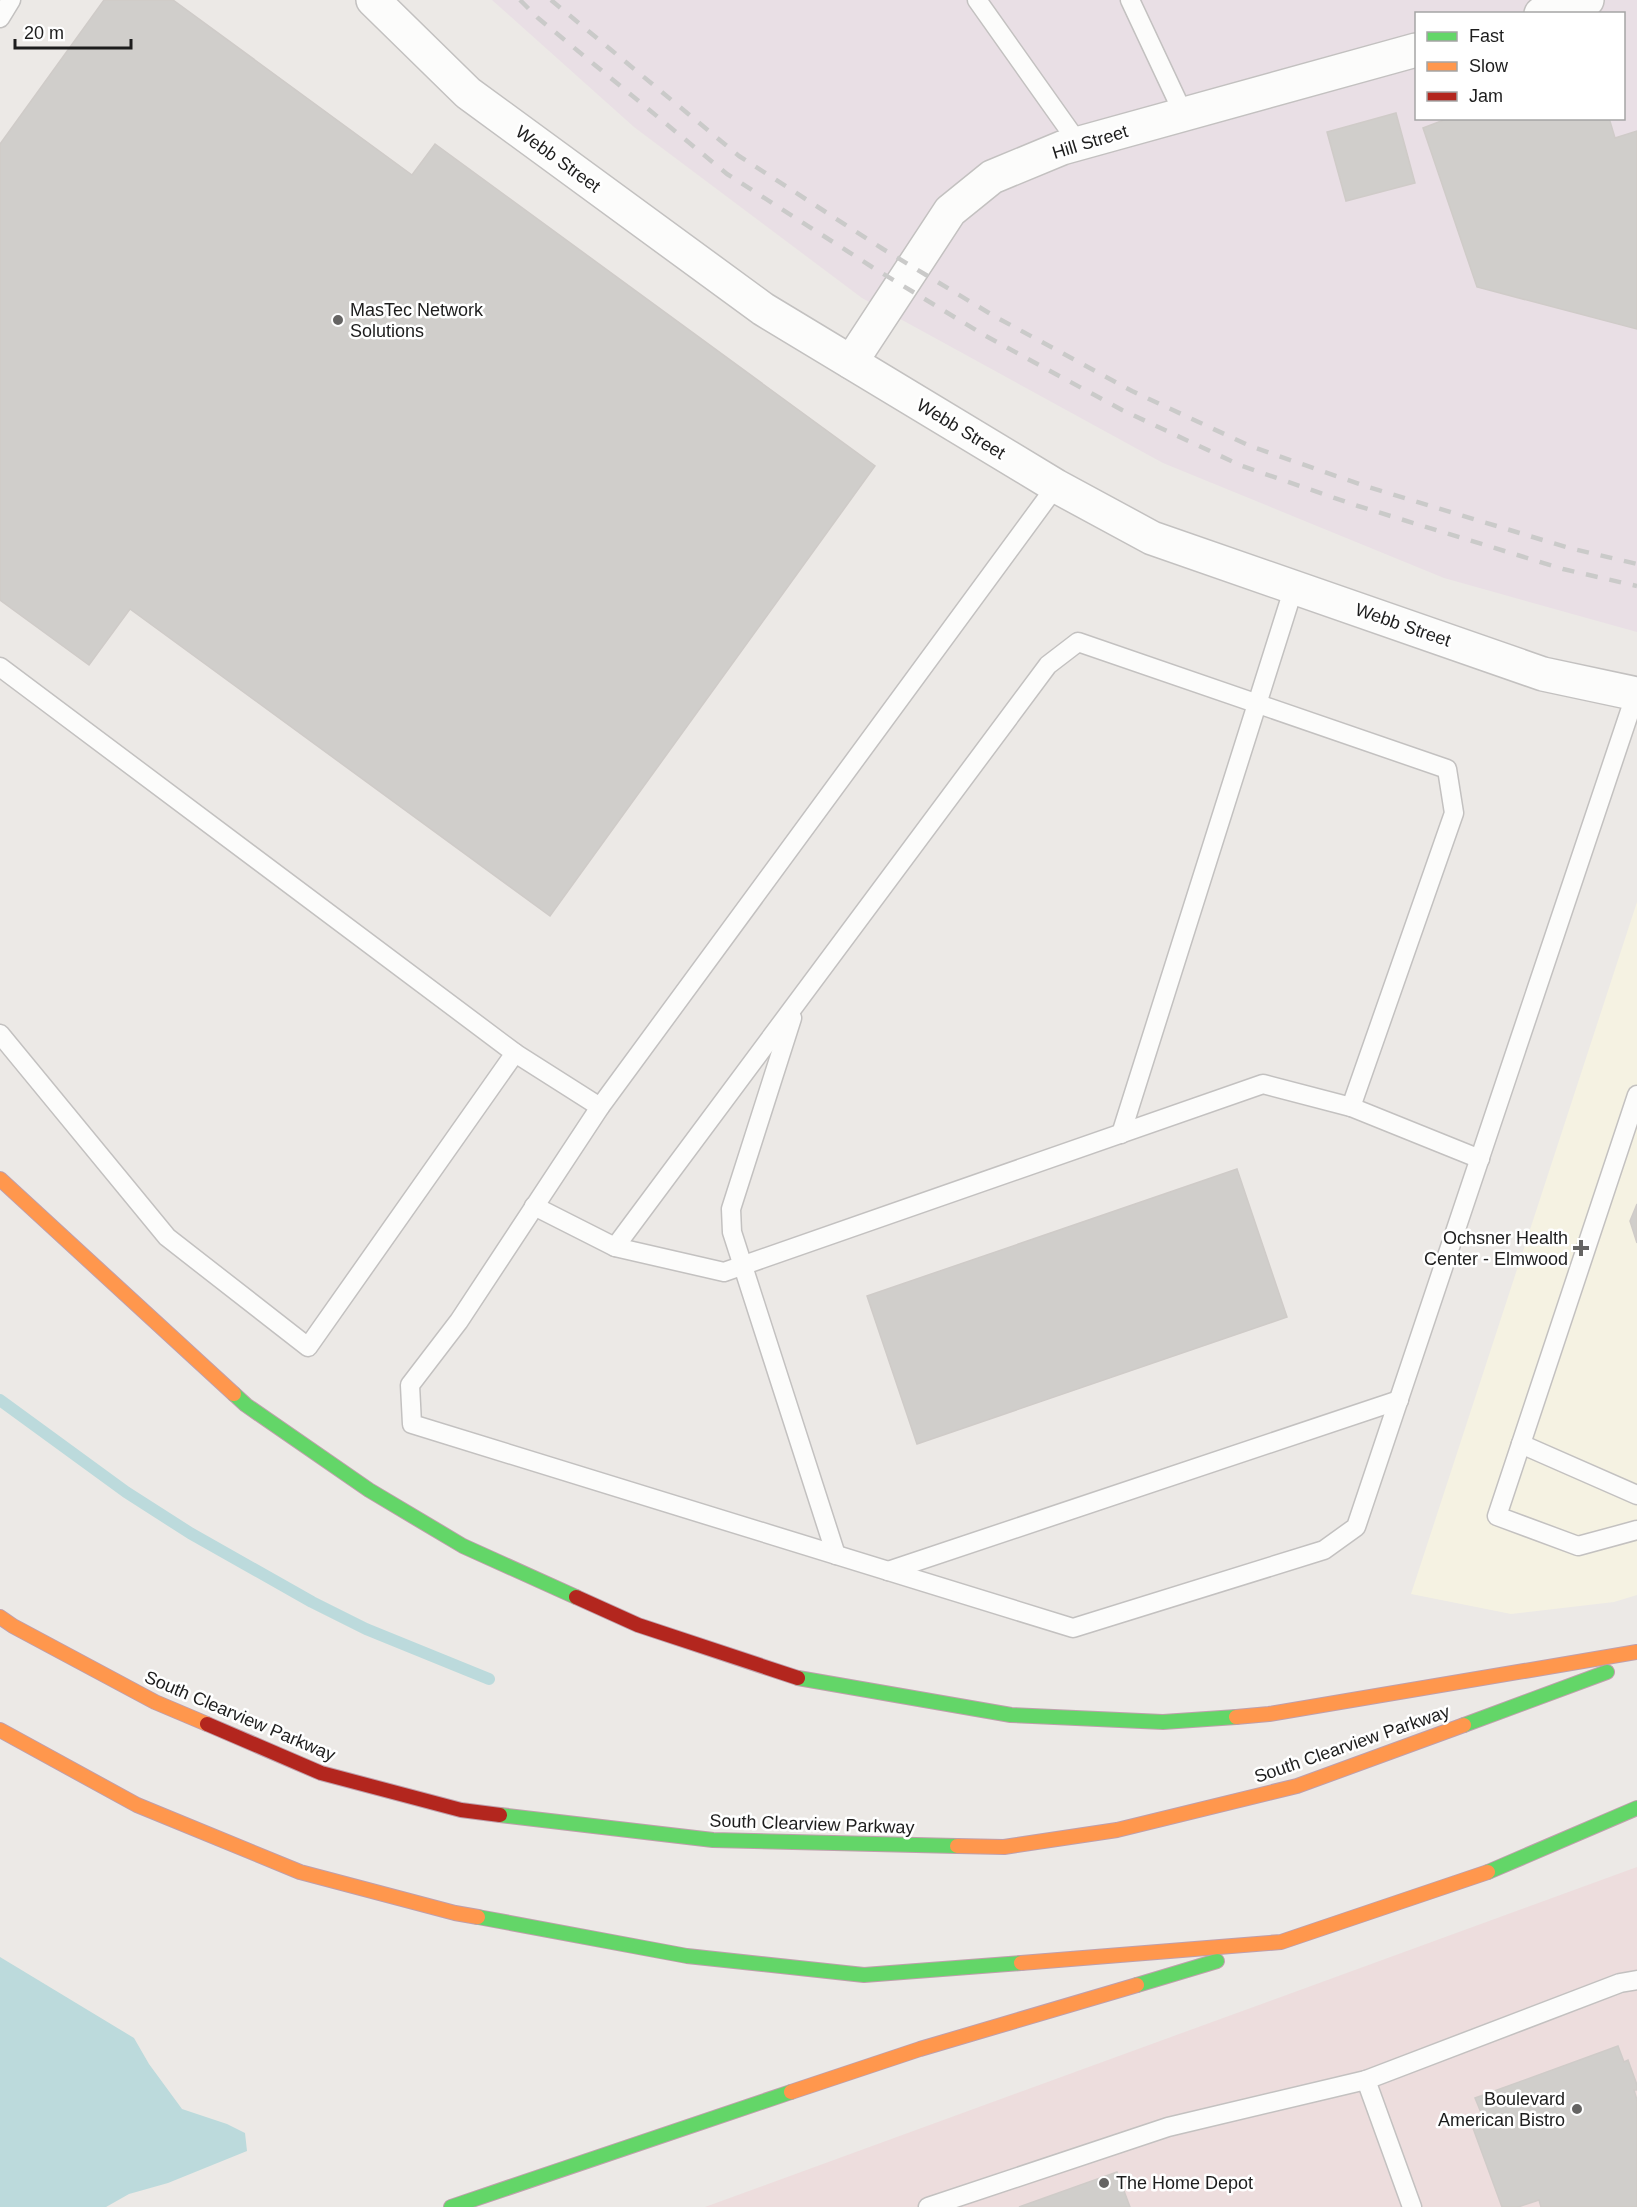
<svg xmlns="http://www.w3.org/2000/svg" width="1637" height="2207" viewBox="0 0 1637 2207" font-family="Helvetica,sans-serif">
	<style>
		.commercial { fill: #eddddd }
		.industrial { fill: #e9dfe5; fill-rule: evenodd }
		.education { fill: #f5f2e2 }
		.water { fill: #bcdadc }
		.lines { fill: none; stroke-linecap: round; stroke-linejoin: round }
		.stream { stroke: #bcdadc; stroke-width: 12 }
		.building { fill: #d0cecb; stroke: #cfcbc8; stroke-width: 1.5 }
		.lane-casing { stroke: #c3c1c0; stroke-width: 21 }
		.street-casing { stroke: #c3c1c0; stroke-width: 36 }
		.fast-casing { stroke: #bf9fac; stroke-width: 16 }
		.slow-casing { stroke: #bf9fac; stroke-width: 16 }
		.jam-casing { stroke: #bf9fac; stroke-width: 16 }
		.lane { stroke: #fcfcfb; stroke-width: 18 }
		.street { stroke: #fcfcfb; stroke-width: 33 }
		.fast { stroke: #63d668; stroke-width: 14 }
		.slow { stroke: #ff974d; stroke-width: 14 }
		.jam { stroke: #b3261e; stroke-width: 14 }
		.rail { stroke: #cacac9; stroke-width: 4.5; stroke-dasharray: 12 12; stroke-linecap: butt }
		.poi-dot { fill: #656463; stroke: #fff; stroke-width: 2 }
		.labels { text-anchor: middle; stroke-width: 5; stroke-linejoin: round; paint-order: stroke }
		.street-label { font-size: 18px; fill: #1d1d1d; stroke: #fff }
		.poi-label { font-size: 18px; fill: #1d1d1d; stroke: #fff; text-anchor: start }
	</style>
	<rect width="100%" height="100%" fill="#ece9e6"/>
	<!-- commercial -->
	<polygon class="commercial" points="1637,1867 1637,2207 705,2207"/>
	<!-- industrial -->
	<path class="industrial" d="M492,0H1637V632L1444,578L1163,463L862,298L634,127ZM1416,14H1624V118H1416Z"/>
	<!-- education -->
	<polygon class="education" points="1637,902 1637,1595 1614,1602 1511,1614 1411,1594"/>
	<!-- water -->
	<polygon class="water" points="0,1957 134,2038 149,2064 182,2109 227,2124 245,2133 247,2151 168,2183 129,2194 106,2207 0,2207"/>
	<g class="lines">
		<!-- stream -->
		<polyline class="stream" points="0,1400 126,1492 190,1533 312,1602 366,1629 489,1679"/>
	</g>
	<!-- building -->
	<g class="building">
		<polygon points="104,0 173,0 412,175 435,144 875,466 550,916 130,609 89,665 0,600 0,144"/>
		<polygon points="1396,113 1415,183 1346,201 1327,132"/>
		<polygon points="1449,118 1609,118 1615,138 1637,131 1637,329 1477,287 1423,128"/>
		<polygon points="1237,1169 1287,1317 917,1444 867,1296"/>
		<polygon points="1637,1204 1637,1243 1630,1221"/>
		<polygon points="1618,2046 1624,2062 1628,2060 1637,2085 1637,2090 1634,2090 1637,2100 1637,2207 1541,2207 1539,2200 1518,2207 1502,2207 1470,2120 1482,2115 1475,2098"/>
		<polygon points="1117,2172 1130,2207 1019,2207"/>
	</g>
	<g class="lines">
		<!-- lane casing -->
		<g class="lane-casing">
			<g id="lane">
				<polyline points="977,0 1079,144"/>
				<polyline points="1130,0 1184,115"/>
				<polyline points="0,18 11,0"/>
				<polyline points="1056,486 600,1107 459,1321 410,1385 412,1424 1073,1628 1324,1550 1356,1527 1637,690"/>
				<polyline points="0,667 515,1053 308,1347 167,1237 0,1034"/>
				<polyline points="792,1018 731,1209 732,1232 836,1555"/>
				<polyline points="515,1053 600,1107"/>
				<polyline points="1637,1095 1497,1516 1578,1546 1637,1530"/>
				<polyline points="1121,1134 1294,587"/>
				<polyline points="534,1206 615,1247 1048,665 1078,642 1447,769 1454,813 1351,1107 1480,1159"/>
				<polyline points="615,1247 724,1272 1263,1084 1351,1107"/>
				<polyline points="1521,1444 1637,1495"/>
				<polyline points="888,1571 1399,1400"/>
				<polyline points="1366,2080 1620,1983 1637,1980"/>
				<polyline points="928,2207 1168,2127 1366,2080 1412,2207"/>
			</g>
		</g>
		<!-- street casing -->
		<g class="street-casing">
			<g id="street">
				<polyline points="373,0 468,93 763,309 1056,486 1152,538 1543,674 1637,694"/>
				<polyline points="1541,14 1587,0"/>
				<polyline points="851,362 950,211 992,177 1062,148 1416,50"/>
			</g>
		</g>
		<!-- fast casing -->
		<g class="fast-casing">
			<g id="fast">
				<polyline points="234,1394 246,1405 369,1490 463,1546 576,1597"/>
				<polyline points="798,1678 1011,1715 1163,1722 1236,1717"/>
				<polyline points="1464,1725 1607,1672"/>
				<polyline points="500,1815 713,1840 957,1846"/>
				<polyline points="1488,1872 1637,1808"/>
				<polyline points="478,1917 687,1956 864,1975 1021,1963"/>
				<polyline points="1137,1985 1217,1961"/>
				<polyline points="451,2207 791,2092"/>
			</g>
		</g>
		<!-- slow casing -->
		<g class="slow-casing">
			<g id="slow">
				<polyline points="0,1179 234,1394"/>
				<polyline points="0,1617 13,1626 155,1702 207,1724"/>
				<polyline points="1236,1717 1269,1714 1637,1652"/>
				<polyline points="0,1730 137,1805 300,1872 455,1913 478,1917"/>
				<polyline points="957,1846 1004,1847 1117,1830 1297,1786 1464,1725"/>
				<polyline points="1021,1963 1281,1942 1488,1872"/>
				<polyline points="791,2092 920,2049 1137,1985"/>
			</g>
		</g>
		<!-- jam casing -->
		<g class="jam-casing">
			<g id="jam">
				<polyline points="576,1597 638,1625 798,1678"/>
				<polyline points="207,1724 321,1773 461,1810 500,1815"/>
			</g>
		</g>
		<!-- lane -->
		<use href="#lane" class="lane"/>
		<!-- street -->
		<use href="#street" class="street"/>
		<!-- fast -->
		<use href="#fast" class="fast"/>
		<!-- slow -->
		<use href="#slow" class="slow"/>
		<!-- jam -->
		<use href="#jam" class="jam"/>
		<!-- rail -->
		<g class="rail">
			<polyline points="520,0 538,18 727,174 872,267 984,335 1122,410 1242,466 1358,506 1563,569 1637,586"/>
			<polyline points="551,0 739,156 883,249 994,316 1132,391 1250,446 1365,486 1569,548 1637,564"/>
		</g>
	</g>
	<!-- markers -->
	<g class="poi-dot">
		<circle cx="338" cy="320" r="6"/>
		<path d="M1578 1239h6v6h6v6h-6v6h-6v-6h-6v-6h6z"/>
		<circle cx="1577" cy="2109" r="6"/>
		<circle cx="1104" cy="2183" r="6"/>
	</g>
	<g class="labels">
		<!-- street labels -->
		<g class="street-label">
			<text transform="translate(1090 142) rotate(-17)" y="6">Hill Street</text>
			<text transform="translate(558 159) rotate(36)" y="6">Webb Street</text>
			<text transform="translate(961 429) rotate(31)" y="6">Webb Street</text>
			<text transform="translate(1403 625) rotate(19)" y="6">Webb Street</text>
			<text transform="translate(240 1716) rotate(23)" y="6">South Clearview Parkway</text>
			<text transform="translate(1352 1744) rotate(-19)" y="6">South Clearview Parkway</text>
			<text transform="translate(812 1824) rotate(2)" y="6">South Clearview Parkway</text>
		</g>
		<!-- poi labels -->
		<g class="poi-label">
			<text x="350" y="316">MasTec Network<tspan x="350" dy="21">Solutions</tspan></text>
			<text x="1568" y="1244" text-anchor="end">Ochsner Health<tspan x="1568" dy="21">Center - Elmwood</tspan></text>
			<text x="1565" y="2105" text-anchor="end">Boulevard<tspan x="1565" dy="21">American Bistro</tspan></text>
			<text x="1116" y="2189">The Home Depot</text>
		</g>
	</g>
	<!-- legend -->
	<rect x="1415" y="12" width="210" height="108" fill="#ffffff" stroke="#a5a5a5" stroke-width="1.5"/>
	<rect x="1427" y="32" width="30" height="9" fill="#63d668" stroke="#a5a5a5" stroke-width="1.5"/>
	<text x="1469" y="42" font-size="18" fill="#1d1d1d">Fast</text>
	<rect x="1427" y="62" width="30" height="9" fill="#ff974d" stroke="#a5a5a5" stroke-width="1.5"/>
	<text x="1469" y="72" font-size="18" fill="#1d1d1d">Slow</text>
	<rect x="1427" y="92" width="30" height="9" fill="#b3261e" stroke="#a5a5a5" stroke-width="1.5"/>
	<text x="1469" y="102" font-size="18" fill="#1d1d1d">Jam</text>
	<!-- scale -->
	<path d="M15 39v9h116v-9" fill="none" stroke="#1d1d1d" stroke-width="3"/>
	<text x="24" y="39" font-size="18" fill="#1d1d1d" stroke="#ffffff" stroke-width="4.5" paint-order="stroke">20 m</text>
</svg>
